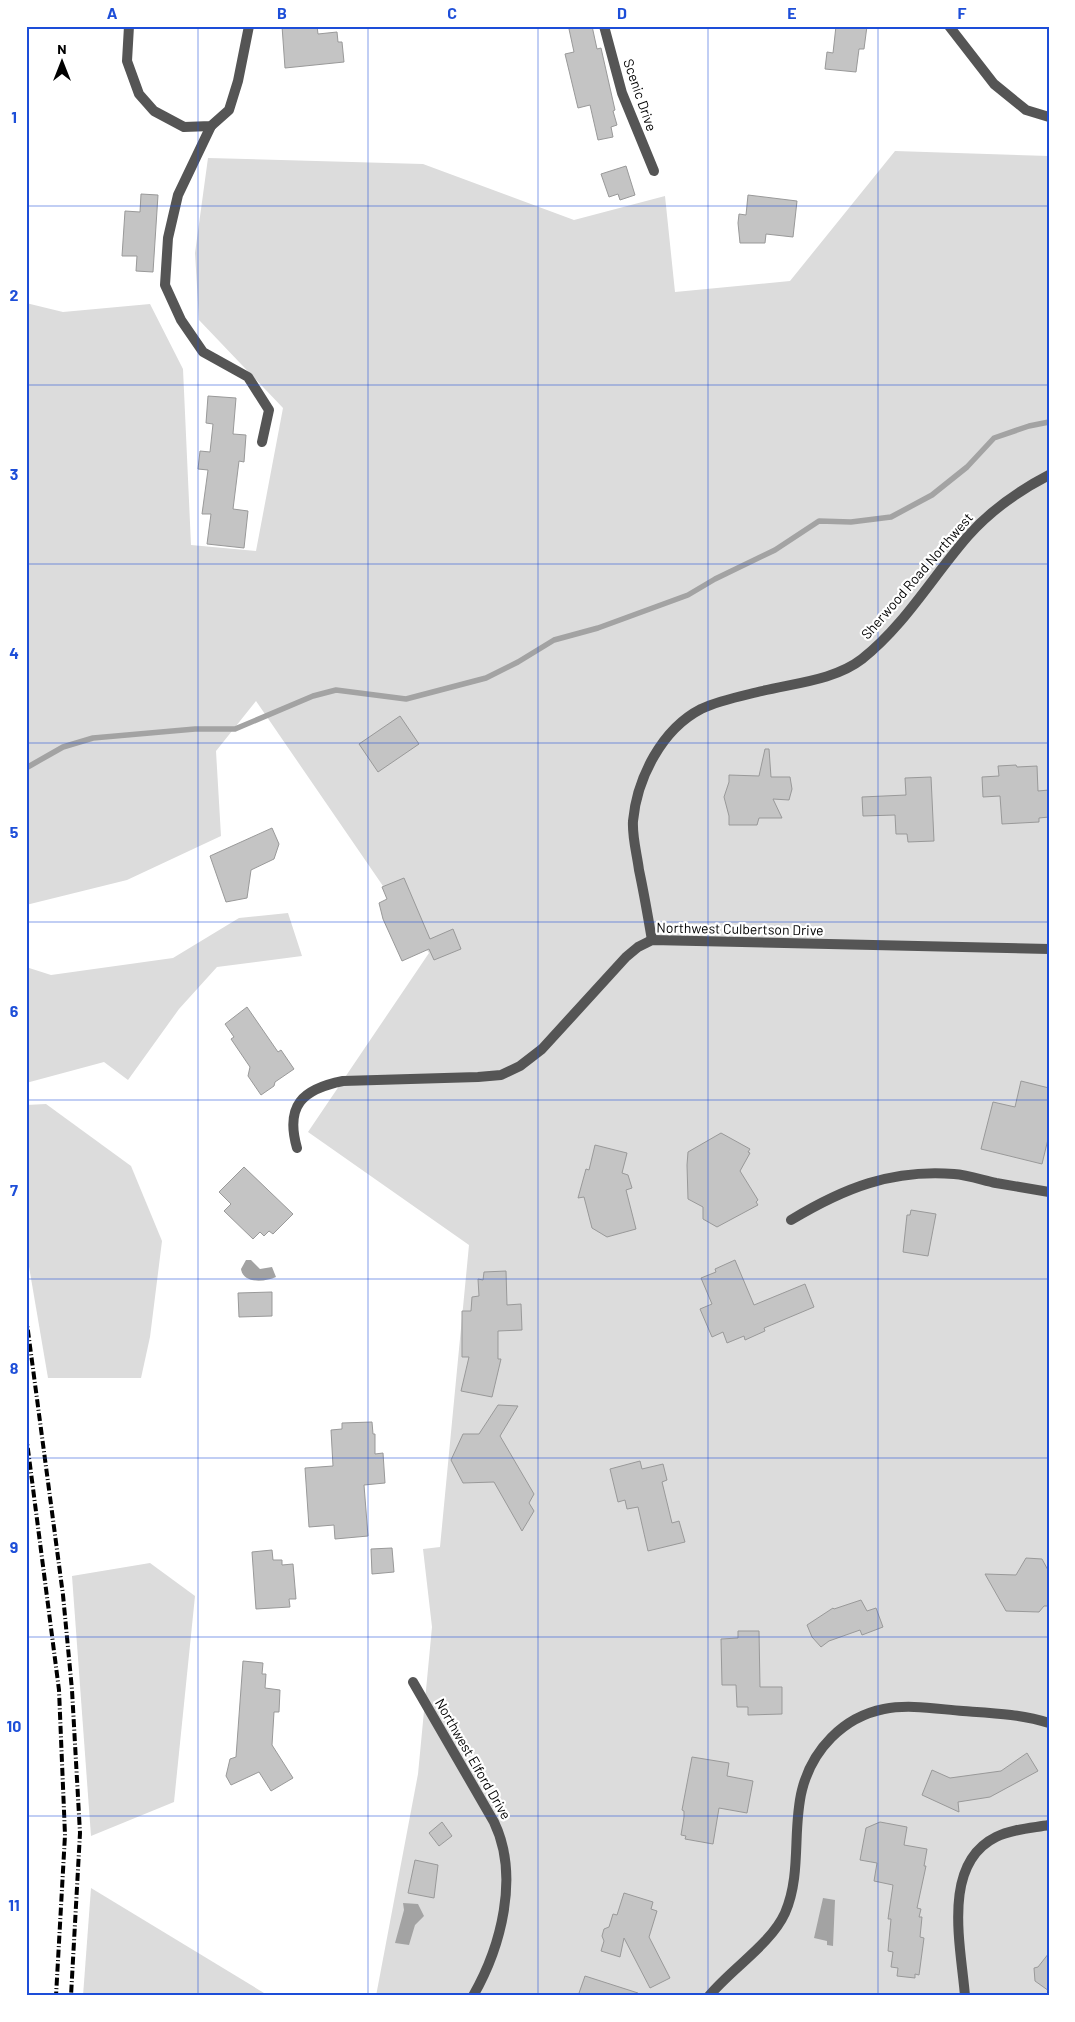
<svg xmlns="http://www.w3.org/2000/svg" width="1075" height="2022" viewBox="0 0 1075 2022" font-family="Barlow,sans-serif">
	<style>
		.green { fill: #dcdcdc }
		.water { fill: #a3a3a3 }
		.lines { fill: none; stroke-linecap: round; stroke-linejoin: round }
		.stream { stroke: #a3a3a3; stroke-width: 5.5 }
		.building { fill: #c4c4c4; stroke: #999 }
		.lane { stroke: #555; stroke-width: 10 }
		.street { stroke: #555; stroke-width: 10 }
		.rail { stroke: #000; stroke-width: 4; stroke-dasharray: 8 2.5 1 2.5; stroke-linecap: butt }
		.grid { fill: none; stroke: #1d4ed8; stroke-width: 1; stroke-opacity: 0.55 }
		.labels { text-anchor: middle; stroke-width: 4.5; stroke-linejoin: round; paint-order: stroke }
		.street-label { font-size: 14px; fill: #000; stroke: #fff }
		.neatline { fill: none; stroke: #1d4ed8; stroke-width: 2 }
		.grid-label { font-size: 16px; text-anchor: middle; font-weight: bold; fill: #1d4ed8 }
	</style>
	<rect width="100%" height="100%" fill="#fff"/>
	<!-- green -->
	<g class="green">
		<polygon points="895,151 1049,156 1049,1996 376,1996 418,1774 432,1627 423,1549 440,1547 469,1245 308,1132 429,953 256,701 216,751 221,836 127,880 26,905 26,303 63,312 150,304 183,369 191,545 256,551 283,408 199,320 195,253 208,158 423,164 574,220 665,196 675,292 790,281"/>
		<polygon points="288,913 302,956 217,967 179,1009 128,1080 104,1062 26,1083 26,967 51,975 173,958 239,918"/>
		<polygon points="46,1104 131,1166 162,1241 150,1337 141,1378 48,1378 26,1249 26,1105"/>
		<polygon points="150,1563 195,1596 174,1802 91,1836 72,1576"/>
		<polygon points="91,1888 269,1996 83,1996"/>
	</g>
	<!-- water -->
	<g class="water">
		<path d="M246,1260H251L260,1269L272,1267L276,1277C265,1282 243,1284 241,1269Z"/>
		<polygon points="823,1898 835,1900 833,1946 827,1945 827,1941 814,1938"/>
		<polygon points="403,1903 418,1904 424,1916 415,1925 409,1945 395,1943 404,1910"/>
	</g>
	<g class="lines">
		<!-- stream -->
		<polyline class="stream" points="26,768 63,747 93,738 195,729 235,729 313,696 336,690 406,699 486,678 518,662 554,640 598,628 688,595 715,579 775,550 819,521 851,522 891,517 932,495 967,467 994,438 1029,426 1049,422"/>
	</g>
	<!-- building -->
	<g class="building">
		<polygon points="282,26 317,26 318,34 337,32 338,42 342,42 344,62 285,68"/>
		<polygon points="579,26 592,26 597,49 601,48 615,110 613,111 617,125 611,127 613,137 598,140 590,105 578,108 565,54 574,52 569,29"/>
		<polygon points="836,26 867,26 864,49 859,49 856,72 825,69 827,52 833,53"/>
		<polygon points="626,166 635,195 620,200 618,194 609,197 601,174"/>
		<polygon points="141,194 158,195 153,272 136,271 137,256 122,256 125,211 140,212"/>
		<polygon points="748,195 797,201 793,237 766,234 765,243 740,243 738,223 739,214 746,215"/>
		<polygon points="208,396 236,398 233,434 246,435 244,462 239,461 233,509 248,511 244,548 207,544 211,514 202,514 208,470 198,469 200,451 210,452 213,424 206,423"/>
		<polygon points="400,716 419,744 378,772 359,744"/>
		<polygon points="765,749 769,749 771,777 790,777 792,789 789,800 773,799 782,818 759,818 757,825 729,825 729,816 724,797 729,782 729,775 759,776"/>
		<polygon points="1016,765 1017,767 1037,766 1038,791 1049,790 1049,817 1039,818 1039,822 1002,824 1000,796 983,797 982,777 999,776 998,766"/>
		<polygon points="931,777 934,841 908,842 907,834 896,834 895,815 863,816 862,797 906,795 905,778"/>
		<polygon points="272,828 279,844 274,859 251,870 247,898 226,902 210,856"/>
		<polygon points="404,878 430,939 453,929 461,949 434,960 429,949 402,961 383,919 379,903 387,899 382,887"/>
		<polygon points="247,1007 278,1052 281,1050 294,1069 275,1082 274,1086 261,1095 248,1076 250,1067 231,1039 234,1037 225,1024"/>
		<polygon points="1021,1081 1049,1088 1049,1135 1042,1164 981,1149 993,1102 1015,1107"/>
		<polygon points="721,1133 750,1149 748,1152 750,1153 740,1171 758,1200 756,1202 758,1205 717,1227 703,1219 703,1207 688,1199 687,1165 688,1152"/>
		<polygon points="595,1145 627,1153 622,1173 628,1175 632,1188 626,1190 636,1229 607,1237 592,1228 584,1197 578,1198 586,1169 589,1170"/>
		<polygon points="244,1167 293,1214 273,1234 269,1231 264,1236 260,1232 253,1239 224,1211 231,1204 219,1192"/>
		<polygon points="911,1210 936,1214 928,1256 903,1252 907,1215 910,1215"/>
		<polygon points="735,1260 754,1305 805,1284 814,1307 764,1328 765,1331 745,1340 744,1336 727,1343 723,1332 712,1337 700,1309 712,1304 701,1278 716,1272 715,1269"/>
		<polygon points="506,1271 507,1305 521,1304 522,1330 498,1331 498,1359 501,1359 492,1397 461,1391 469,1357 462,1357 462,1311 471,1311 472,1297 479,1296 478,1279 483,1280 484,1272"/>
		<polygon points="272,1292 272,1316 239,1317 238,1293"/>
		<polygon points="498,1405 518,1406 500,1436 534,1494 529,1503 534,1511 522,1531 494,1482 463,1483 451,1460 463,1434 479,1434"/>
		<polygon points="372,1422 373,1434 375,1434 375,1454 383,1453 385,1483 364,1485 368,1536 335,1539 334,1525 309,1527 305,1468 333,1466 331,1430 342,1429 342,1423"/>
		<polygon points="640,1461 642,1469 663,1464 667,1480 662,1482 672,1523 679,1521 685,1542 648,1551 638,1507 627,1509 625,1500 618,1502 610,1469"/>
		<polygon points="392,1548 394,1572 372,1574 371,1549"/>
		<polygon points="272,1550 273,1560 282,1560 282,1565 293,1564 296,1599 289,1599 290,1607 256,1609 252,1552"/>
		<polygon points="1026,1558 1042,1559 1049,1572 1049,1606 1044,1606 1039,1612 1006,1611 985,1574 1016,1575"/>
		<polygon points="861,1600 867,1611 876,1608 883,1627 862,1635 860,1630 829,1641 821,1647 812,1637 807,1625 833,1608 834,1609"/>
		<polygon points="738,1631 759,1631 760,1687 782,1687 782,1714 748,1715 748,1707 737,1707 736,1685 722,1685 721,1639 738,1638"/>
		<polygon points="243,1661 263,1663 262,1674 266,1674 265,1688 280,1690 279,1712 274,1712 272,1745 293,1778 271,1791 259,1772 231,1785 226,1776 230,1759 236,1757"/>
		<polygon points="1027,1753 1038,1771 990,1797 958,1802 959,1812 922,1795 932,1770 950,1778 1001,1771"/>
		<polygon points="692,1757 729,1763 727,1776 753,1781 747,1813 719,1808 713,1844 685,1839 686,1836 681,1835 684,1817 684,1811 682,1810"/>
		<polygon points="442,1822 452,1836 439,1846 429,1833"/>
		<polygon points="880,1822 907,1827 904,1845 927,1849 924,1866 926,1866 917,1908 921,1909 919,1917 922,1917 920,1937 924,1938 919,1975 915,1974 915,1978 897,1976 898,1968 891,1967 893,1952 888,1951 891,1919 888,1919 893,1885 874,1881 877,1863 860,1860 866,1828"/>
		<polygon points="415,1860 438,1865 434,1898 408,1893"/>
		<polygon points="624,1893 653,1902 651,1909 657,1911 649,1937 670,1978 650,1988 624,1938 620,1957 601,1951 604,1941 602,1936 604,1929 609,1927 613,1914 617,1915"/>
		<polygon points="1049,1953 1049,1991 1035,1981 1034,1968 1038,1967"/>
		<polygon points="585,1976 638,1993 637,1996 578,1996"/>
	</g>
	<g class="lines">
		<!-- lane -->
		<polyline class="lane" points="211,126 178,195 168,238 165,285 181,320 203,352 248,377 269,410 262,442"/>
		<!-- street -->
		<g class="street">
			<polyline points="129,26 127,61 139,94 154,111 184,127 211,126 229,110 238,81 249,26"/>
			<polyline points="604,26 622,93 654,171"/>
			<polyline points="949,26 994,84 1026,110 1049,117"/>
			<path d="M652,940C648,917 644,893 639,870C637,854 632,837 633,821C637,778 662,729 701,709C720,700 742,696 762,691C795,683 835,680 862,659C905,625 933,576 968,536C991,510 1018,491 1049,475"/>
			<path d="M297,1148C285,1106 302,1089 343,1081L478,1077L501,1075L520,1066L542,1049L626,957L638,947L652,940L1049,949"/>
			<path d="M791,1220C844,1188 892,1169 954,1174C968,1175 982,1180 996,1183C1013,1186 1031,1189 1049,1192"/>
			<path d="M413,1682L494,1822C520,1876 501,1947 473,1996"/>
			<path d="M709,1996C731,1969 771,1944 785,1913C802,1874 792,1829 802,1790C812,1750 843,1717 884,1709C909,1704 937,1709 963,1711C992,1713 1021,1714 1049,1723"/>
			<path d="M965,1996C961,1946 941,1864 996,1837C1012,1829 1032,1828 1049,1825"/>
		</g>
		<!-- rail -->
		<g class="rail">
			<polyline points="26,1316 63,1595 72,1690 80,1833 71,1996"/>
			<polyline points="26,1434 59,1690 65,1835 56,1996"/>
		</g>
	</g>
	<!-- grid -->
	<path class="grid" d="M198,26V1996M368,26V1996M538,26V1996M708,26V1996M878,26V1996M26,206H1049M26,385H1049M26,564H1049M26,743H1049M26,922H1049M26,1100H1049M26,1279H1049M26,1458H1049M26,1637H1049M26,1816H1049"/>
	<g class="labels">
		<!-- street labels -->
		<g class="street-label">
			<text transform="translate(640 95) rotate(71)" y="5">Scenic Drive</text>
			<text transform="translate(917 576) rotate(-49)" y="5">Sherwood Road Northwest</text>
			<text transform="translate(740 929) rotate(1)" y="5">Northwest Culbertson Drive</text>
			<text transform="translate(473 1759) rotate(60)" y="5">Northwest Elford Drive</text>
		</g>
	</g>
	<!-- border -->
	<rect width="1075" height="2022" fill="none" stroke="#ffffff" stroke-width="55"/>
	<!-- north arrow -->
	<g transform="translate(62 62)" stroke="#ffffff" stroke-width="4" paint-order="stroke">
	<path d="M0-4L9 19L0 12L-9 19Z" fill="#000000"/>
	<text y="-8" font-size="14" font-weight="bold" text-anchor="middle" fill="#000000">N</text>
	</g>
	<rect x="28" y="28" width="1020" height="1966" class="neatline"/>
	<g class="grid-label">
		<text x="112" y="19">A</text>
		<text x="282" y="19">B</text>
		<text x="452" y="19">C</text>
		<text x="622" y="19">D</text>
		<text x="792" y="19">E</text>
		<text x="962" y="19">F</text>
		<text x="14" y="123">1</text>
		<text x="14" y="301">2</text>
		<text x="14" y="480">3</text>
		<text x="14" y="659">4</text>
		<text x="14" y="838">5</text>
		<text x="14" y="1017">6</text>
		<text x="14" y="1196">7</text>
		<text x="14" y="1374">8</text>
		<text x="14" y="1553">9</text>
		<text x="14" y="1732">10</text>
		<text x="14" y="1911">11</text>
	</g>
</svg>
